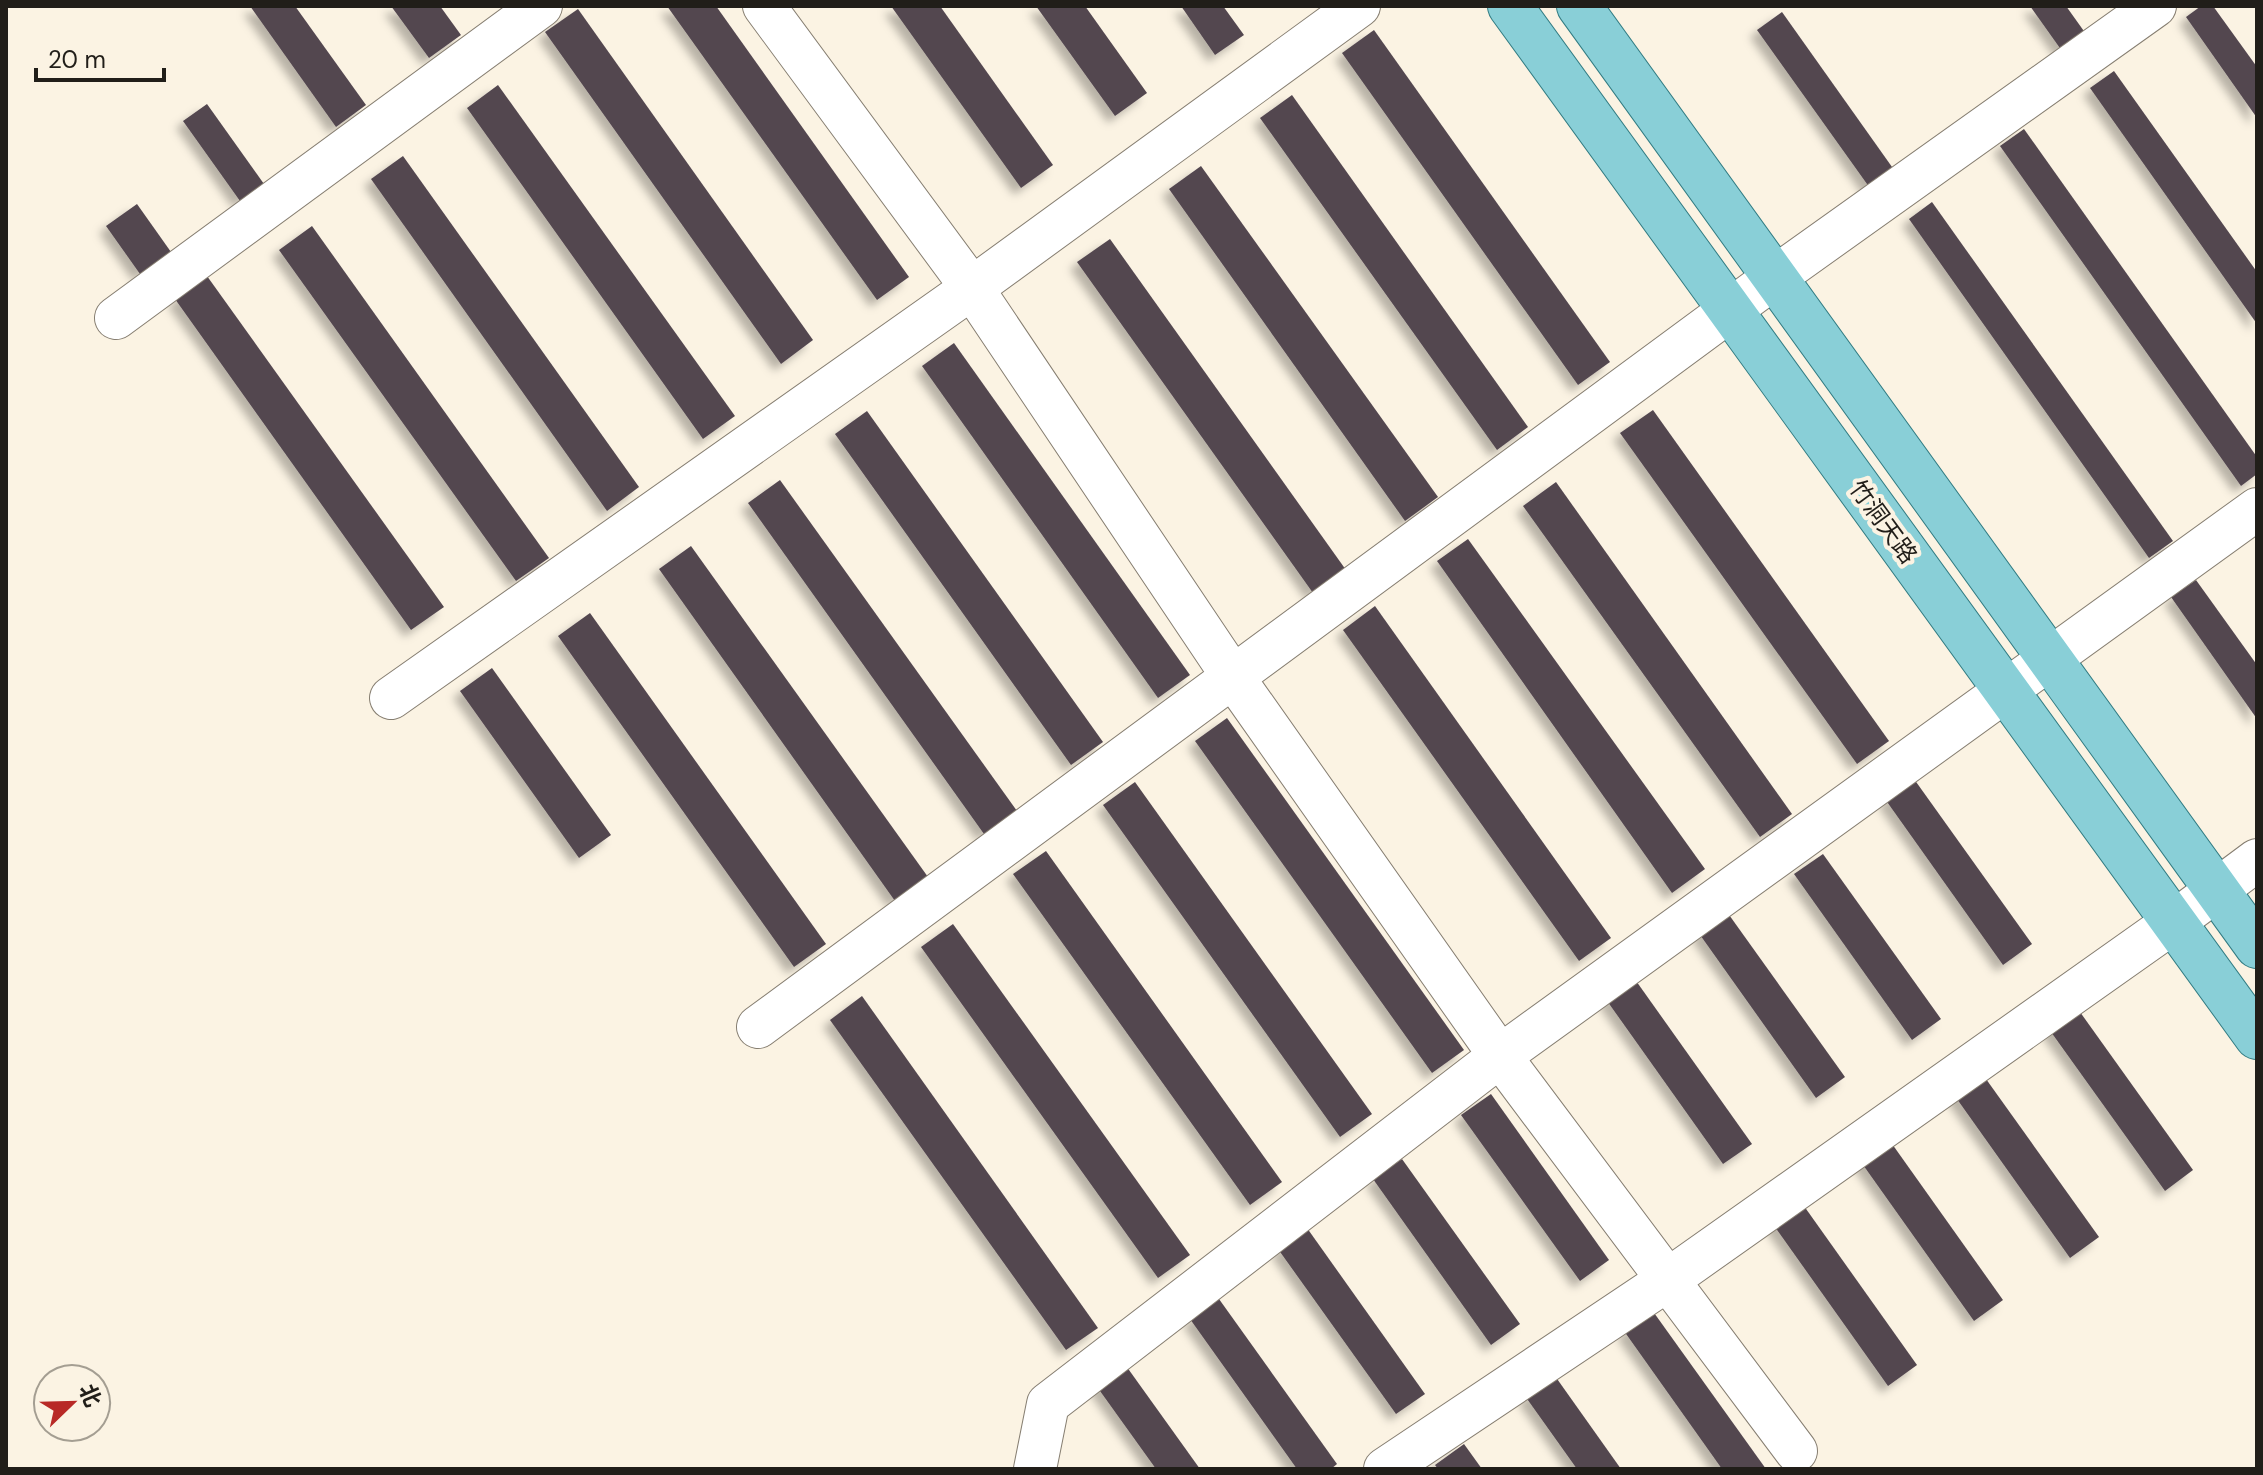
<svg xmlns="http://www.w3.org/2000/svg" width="2263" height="1475" viewBox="0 0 2263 1475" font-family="'DM Sans','Noto Sans SC',sans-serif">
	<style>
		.building { fill: #534750; filter: url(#shadow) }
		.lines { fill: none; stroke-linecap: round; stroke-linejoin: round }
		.minor-casing { stroke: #867e71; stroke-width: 44 }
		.major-casing { stroke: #327c83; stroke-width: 46 }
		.minor { stroke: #fff; stroke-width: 42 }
		.major { stroke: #89cfd7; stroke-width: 44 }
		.labels { text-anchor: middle; stroke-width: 8; stroke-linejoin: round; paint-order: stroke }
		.street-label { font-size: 24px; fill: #211e19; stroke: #fbf3e3 }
	</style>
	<defs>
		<filter id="shadow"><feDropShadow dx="-7" dy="7" stdDeviation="4" flood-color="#0004"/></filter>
	</defs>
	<rect width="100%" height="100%" fill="#fbf3e3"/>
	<!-- building -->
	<g class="building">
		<polygon points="250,6 295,6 366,105 336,127"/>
		<polygon points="391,6 440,6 461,35 429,58"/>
		<polygon points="667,6 716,6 909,277 877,300"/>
		<polygon points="891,6 940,6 1053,165 1021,188"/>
		<polygon points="1036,6 1085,6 1147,93 1115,116"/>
		<polygon points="1181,6 1223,6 1244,35 1215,55"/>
		<polygon points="2030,6 2066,6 2086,34 2062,51"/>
		<polygon points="2201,6 2213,6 2257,67 2257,118 2186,17"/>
		<polygon points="578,9 813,340 781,364 545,32"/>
		<polygon points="1782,12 1897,174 1872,191 1757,30"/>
		<polygon points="1374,30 1610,362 1578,385 1342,53"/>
		<polygon points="2114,71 2257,272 2257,324 2090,88"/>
		<polygon points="498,85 735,416 703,439 467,108"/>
		<polygon points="1292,95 1528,427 1497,450 1260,118"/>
		<polygon points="207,104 264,184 240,201 183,121"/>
		<polygon points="2024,129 2257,457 2257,474 2241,486 2000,146"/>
		<polygon points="403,156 639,487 607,511 371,179"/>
		<polygon points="1201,166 1438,497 1405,521 1169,189"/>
		<polygon points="1932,202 2173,541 2149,558 1909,219"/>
		<polygon points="137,204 171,252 140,274 106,226"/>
		<polygon points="312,226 549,558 516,581 279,250"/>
		<polygon points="1110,239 1346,570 1313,593 1077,262"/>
		<polygon points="207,276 444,607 411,630 175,299"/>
		<polygon points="954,343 1190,675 1158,698 922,366"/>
		<polygon points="1653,410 1889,741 1857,764 1620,433"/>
		<polygon points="867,411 1103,742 1071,765 835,434"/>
		<polygon points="780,480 1017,811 984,834 748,503"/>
		<polygon points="1556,482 1792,814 1760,837 1523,506"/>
		<polygon points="1468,539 1705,869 1672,893 1437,561"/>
		<polygon points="691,546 928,877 895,901 659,569"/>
		<polygon points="2196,580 2257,665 2257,719 2171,597"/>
		<polygon points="1375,606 1611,938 1579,961 1343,630"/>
		<polygon points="590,613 826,944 794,967 558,636"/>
		<polygon points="492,668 611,835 579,858 460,691"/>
		<polygon points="1227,718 1464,1050 1432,1073 1195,741"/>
		<polygon points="1914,779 2032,944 2003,965 1885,799"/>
		<polygon points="1135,782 1372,1114 1340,1137 1103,805"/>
		<polygon points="1046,851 1282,1182 1250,1205 1013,874"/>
		<polygon points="1823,854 1941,1019 1912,1040 1794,874"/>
		<polygon points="1727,912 1845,1077 1816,1098 1698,932"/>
		<polygon points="953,924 1190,1255 1158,1278 921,947"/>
		<polygon points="1634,978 1752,1144 1723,1164 1605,998"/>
		<polygon points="862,996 1098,1328 1066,1350 830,1020"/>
		<polygon points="2075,1005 2193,1170 2165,1191 2046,1025"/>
		<polygon points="1981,1072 2099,1237 2070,1258 1952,1092"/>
		<polygon points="1491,1094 1609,1260 1580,1281 1461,1115"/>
		<polygon points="1885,1134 2003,1300 1974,1321 1856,1155"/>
		<polygon points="1402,1159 1520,1324 1491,1345 1373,1179"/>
		<polygon points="1799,1199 1917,1365 1888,1386 1770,1220"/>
		<polygon points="1307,1228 1425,1394 1396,1414 1278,1249"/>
		<polygon points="1219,1299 1337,1464 1331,1469 1297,1469 1190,1319"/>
		<polygon points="1652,1310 1766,1469 1722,1469 1624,1331"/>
		<polygon points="1124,1363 1200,1469 1156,1469 1095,1384"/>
		<polygon points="1555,1376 1621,1469 1577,1469 1525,1396"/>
		<polygon points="1464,1444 1482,1469 1438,1469 1435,1465"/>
	</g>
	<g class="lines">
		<!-- minor casing -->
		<g class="minor-casing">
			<g id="minor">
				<polyline points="764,6 972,288 1233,677 1500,1056 1796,1451"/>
				<polyline points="116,318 541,6"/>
				<polyline points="391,698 972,288 1359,6"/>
				<polyline points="758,1027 1775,277 2155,6"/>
				<polyline points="1035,1469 1048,1404 1500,1056 2257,509"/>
				<polyline points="1385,1469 1669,1279 2175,921 2257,860"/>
			</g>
		</g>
		<!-- major casing -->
		<g class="major-casing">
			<g id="major">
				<polyline points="1510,6 2257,1037"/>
				<polyline points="1579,6 2257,946"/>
			</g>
		</g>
		<!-- minor -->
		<use href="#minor" class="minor"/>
		<!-- major -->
		<use href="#major" class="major"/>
	</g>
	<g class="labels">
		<!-- street labels -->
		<g class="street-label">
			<text transform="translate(1883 522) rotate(54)" y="8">竹洞天路</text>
		</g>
	</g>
	<!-- border -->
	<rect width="2263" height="1475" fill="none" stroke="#211e19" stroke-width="16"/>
	<!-- north arrow -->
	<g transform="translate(72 1403) rotate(67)"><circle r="38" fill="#fbf3e3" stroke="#a49e92" stroke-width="2"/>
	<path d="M0-6L14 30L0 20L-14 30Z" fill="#b82926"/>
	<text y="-12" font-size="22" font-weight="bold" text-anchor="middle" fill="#211e19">北</text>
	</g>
	<!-- scale -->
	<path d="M36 68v12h128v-12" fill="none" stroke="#211e19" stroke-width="4"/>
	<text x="48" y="68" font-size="24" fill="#211e19" stroke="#fbf3e3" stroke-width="6" paint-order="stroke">20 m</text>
</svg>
